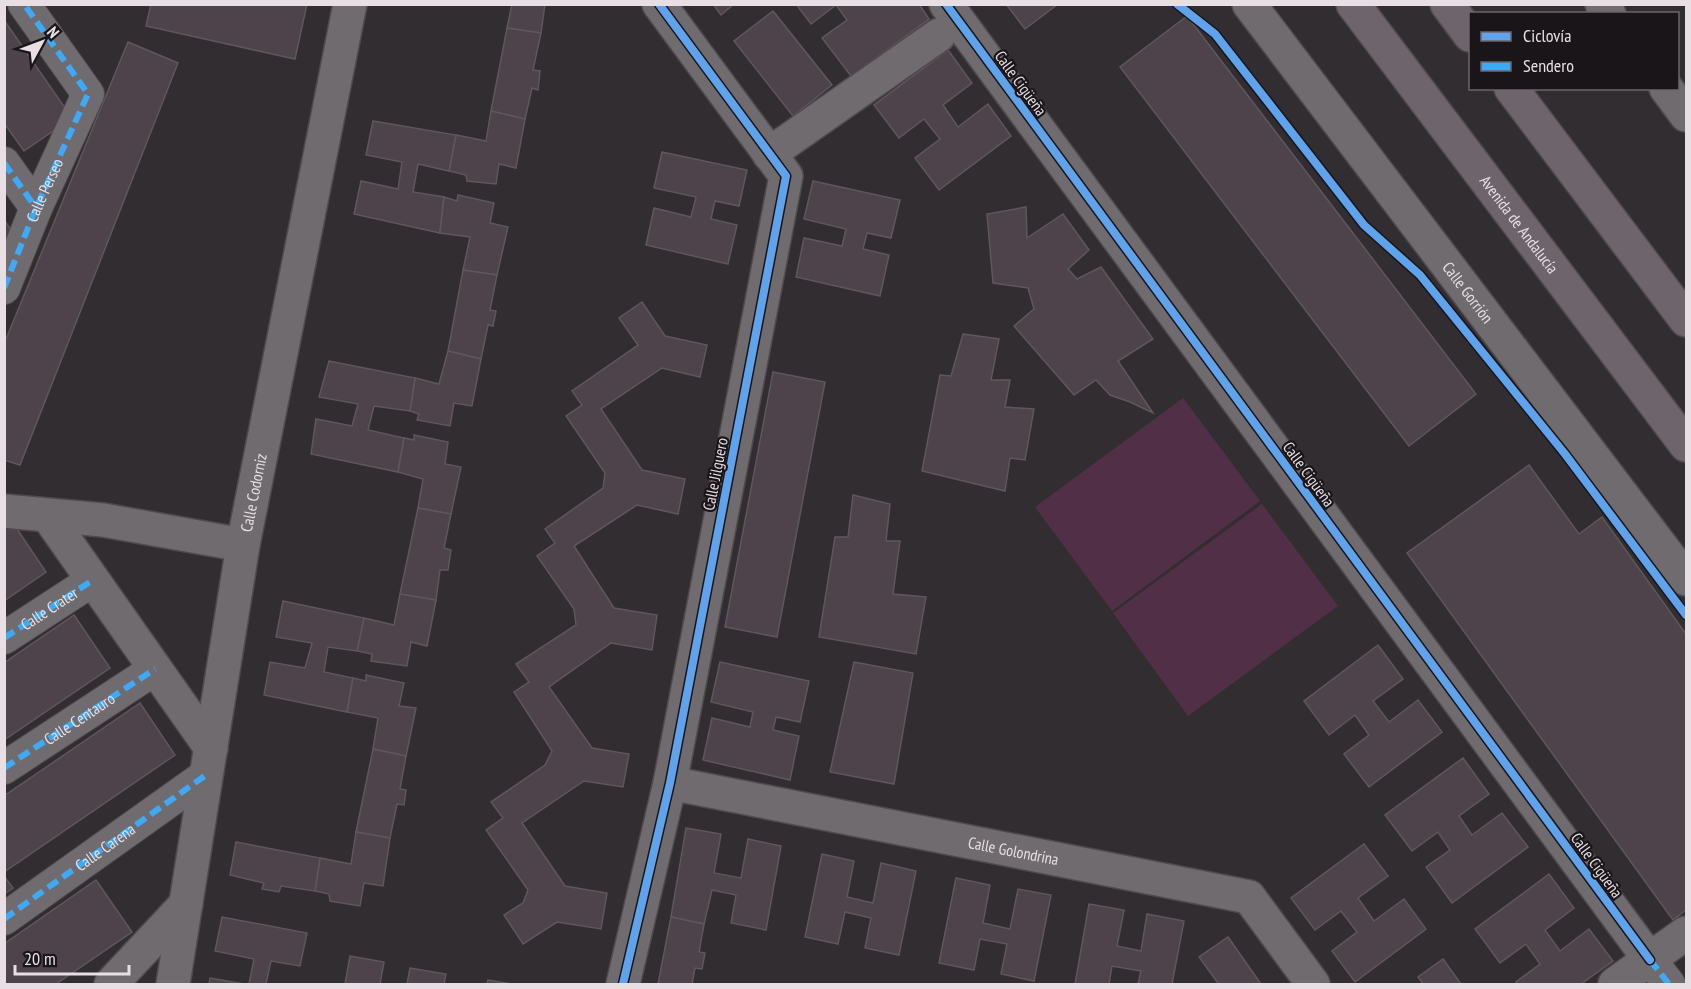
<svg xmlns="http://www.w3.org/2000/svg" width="1691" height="989" viewBox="0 0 1691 989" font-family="'PT Sans Narrow',sans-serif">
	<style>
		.green { fill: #513047 }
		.building { fill: #4e424b; stroke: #5d585b; stroke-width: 1.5 }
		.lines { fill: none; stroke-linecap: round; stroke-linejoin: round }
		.pedestrian-casing { stroke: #504a4d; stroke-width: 34 }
		.minor-casing { stroke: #504a4d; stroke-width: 36 }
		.primary-casing { stroke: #504a4d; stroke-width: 36 }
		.pedestrian { stroke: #706b6e; stroke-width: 32 }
		.minor { stroke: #706b6e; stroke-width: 33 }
		.primary { stroke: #6e646b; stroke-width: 33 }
		.quiet { stroke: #3fa9f5; stroke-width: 6; stroke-dasharray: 12 6; stroke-linecap: butt }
		.cycleway-casing { stroke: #1a1518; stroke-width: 11 }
		.cycleway { stroke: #60a3ed; stroke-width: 8 }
		.labels { text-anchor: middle; stroke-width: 4.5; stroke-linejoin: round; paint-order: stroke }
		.street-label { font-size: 16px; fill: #e7dfe4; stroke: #1a1518 }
	</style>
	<rect width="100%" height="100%" fill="#322d30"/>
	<!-- green -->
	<g class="green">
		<polygon points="1183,398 1260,501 1112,611 1035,507"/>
		<polygon points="1262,504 1338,606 1188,716 1113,613"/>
	</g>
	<!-- building -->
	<g class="building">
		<polygon points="151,4 307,4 295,59 146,26"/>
		<polygon points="545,4 541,33 507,28 512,4"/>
		<polygon points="713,4 734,4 721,15"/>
		<polygon points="796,4 919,4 929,19 851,76 822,38 847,20 836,5 811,24"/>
		<polygon points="1006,4 1058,4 1025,29"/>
		<polygon points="773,11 832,85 793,116 734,41"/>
		<polygon points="1187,16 1476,394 1409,446 1120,67"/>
		<polygon points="4,20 72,118 24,151 4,123"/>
		<polygon points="507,28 541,33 533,70 540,71 538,90 532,88 525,119 491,111"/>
		<polygon points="128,42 178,63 20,465 4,460 4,344"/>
		<polygon points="948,50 972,83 943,105 958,127 988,104 1011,136 939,190 915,158 940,139 924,119 899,138 874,105"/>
		<polygon points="491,111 525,119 516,168 499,164 496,184 467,181 466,175 449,171 456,135 486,141"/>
		<polygon points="373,121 456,135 449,171 418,164 413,192 444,197 440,233 354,214 361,181 398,189 402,162 366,155"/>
		<polygon points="662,152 747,170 739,206 715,201 711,219 737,225 728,264 646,245 654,208 691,217 696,197 654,188"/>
		<polygon points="813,181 900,200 891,238 867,233 863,249 889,255 880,296 796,277 804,238 842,246 846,229 804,219"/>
		<polygon points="458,195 494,203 490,223 508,227 497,275 463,270 470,237 440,233 444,197 457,201"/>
		<polygon points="1026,207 1027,238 1063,214 1089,250 1068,269 1077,279 1101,267 1153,339 1118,361 1153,413 1130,402 1110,395 1096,380 1074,395 1014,326 1034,309 1028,288 993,283 987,214"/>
		<polygon points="4,220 17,238 4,247"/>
		<polygon points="463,270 497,275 490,310 496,311 493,326 488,325 481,359 448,351"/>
		<polygon points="642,302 665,336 707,345 700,377 662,368 601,409 642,470 685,479 678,514 637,505 574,546 614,608 657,615 652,650 611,643 549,687 592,748 629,754 623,787 584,781 522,823 565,886 607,893 601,929 557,922 523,944 504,915 523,903 528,890 486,830 503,818 491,802 545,765 552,751 514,692 529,682 516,664 576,625 574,609 537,556 555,543 545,529 603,488 605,473 566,416 582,405 572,391 638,345 619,318"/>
		<polygon points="963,334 999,339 991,380 1010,380 1005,407 1034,409 1025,460 1010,458 1005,491 922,471 940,375 951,376"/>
		<polygon points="448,351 481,359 472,406 454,403 450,426 417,420 419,414 410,411 415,378 439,384"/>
		<polygon points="329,361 415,378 410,411 374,406 368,430 404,438 398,472 311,454 316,419 352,426 358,404 319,397"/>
		<polygon points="773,372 825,382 777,637 725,627"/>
		<polygon points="414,435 448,442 445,464 461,467 451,514 418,508 423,479 398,472 404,438 414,440"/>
		<polygon points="1529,465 1579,534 1602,517 1686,634 1686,910 1673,920 1407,553"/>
		<polygon points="853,495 890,504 886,541 900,541 893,594 926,597 916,654 819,637 835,537 848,537"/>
		<polygon points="418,508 451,514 444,548 451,550 448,570 440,570 436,600 400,594"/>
		<polygon points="11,520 46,572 4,601 4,524"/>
		<polygon points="400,594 436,600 427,646 411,642 407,666 371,661 372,654 357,651 364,618 394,625"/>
		<polygon points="283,601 364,618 357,651 328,647 324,672 353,678 347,712 264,695 270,662 305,668 312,643 276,637"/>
		<polygon points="74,615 110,668 4,740 4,663"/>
		<polygon points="1378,645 1403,679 1373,701 1389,722 1418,700 1442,732 1369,787 1344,754 1369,735 1355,715 1329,735 1304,701"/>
		<polygon points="720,662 809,681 800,722 776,717 773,730 799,736 790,780 703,760 712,718 750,727 753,712 711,702"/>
		<polygon points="854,662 913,673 894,784 830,772"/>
		<polygon points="366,675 404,683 399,706 416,708 406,756 373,749 378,718 347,712 353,678 366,681"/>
		<polygon points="140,703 175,755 4,872 4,796"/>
		<polygon points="373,749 406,756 400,789 406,790 404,805 397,804 390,838 356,832"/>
		<polygon points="1463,758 1489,794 1459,816 1472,835 1502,813 1528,847 1452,903 1426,867 1450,850 1438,832 1412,851 1385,815"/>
		<polygon points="686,828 721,834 714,873 741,878 748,839 781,846 766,930 731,923 736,895 712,890 704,924 671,917"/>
		<polygon points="356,832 390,838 383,886 364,883 360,906 330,901 329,894 315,891 320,858 351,864"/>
		<polygon points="236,842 320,858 315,891 281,886 279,892 262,889 264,883 230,875"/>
		<polygon points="1364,844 1388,876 1358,898 1374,921 1404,899 1426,929 1355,982 1332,951 1357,932 1341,911 1315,930 1291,898"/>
		<polygon points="822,854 854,861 847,897 873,903 881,863 916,871 899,955 865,948 871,918 845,912 838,944 805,937"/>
		<polygon points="1549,874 1574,908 1545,930 1560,951 1589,929 1613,961 1581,984 1517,984 1516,982 1540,964 1526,944 1500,963 1475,929"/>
		<polygon points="4,876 13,888 4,894"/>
		<polygon points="956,878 990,885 983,923 1010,929 1018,889 1051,895 1034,981 1001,974 1007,944 980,939 974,970 939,963"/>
		<polygon points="96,880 132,932 56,984 4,984 4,944"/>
		<polygon points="1089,904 1124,910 1117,946 1141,951 1147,914 1184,921 1172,984 1138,984 1141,971 1112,966 1109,984 1075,984"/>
		<polygon points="222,917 307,933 300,966 271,961 266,984 249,984 254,959 215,951"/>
		<polygon points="671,917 704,924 699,952 705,953 702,969 695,968 692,984 658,984"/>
		<polygon points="1228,937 1261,984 1217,984 1218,983 1199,957"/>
		<polygon points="350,956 384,962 380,984 345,984"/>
		<polygon points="1443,959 1461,984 1423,984 1418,977"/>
		<polygon points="410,968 446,974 444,984 407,984"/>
		<polygon points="210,978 244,984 209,984"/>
		<polygon points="488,980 512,984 487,984"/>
	</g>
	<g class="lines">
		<!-- pedestrian casing -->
		<g class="pedestrian-casing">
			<g id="pedestrian">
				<polyline points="4,163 36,208"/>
				<path id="s1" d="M4,288L36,208L88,94L24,4"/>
				<path id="s2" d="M4,638L93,580"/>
				<path id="s3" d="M4,768L155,669"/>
				<path id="s4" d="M4,919L206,775"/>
				<polyline points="1650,960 1669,984"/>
			</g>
		</g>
		<!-- minor casing -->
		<g class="minor-casing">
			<g id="minor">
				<polyline points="946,4 1650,960"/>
				<path id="s5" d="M1249,4L1686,579"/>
				<polyline points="1602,4 1609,14"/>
				<polyline points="1666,88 1686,115"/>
				<polyline points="769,154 939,35"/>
				<polyline points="4,511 103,520 243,545"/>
				<polyline points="48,516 211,748"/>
				<path id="s6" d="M670,783L1249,897L1313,984"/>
				<polyline points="111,984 186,904"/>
				<path id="s7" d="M173,984L243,545L350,4"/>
				<polyline points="623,984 670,783 786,176 659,4"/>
				<polyline points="1615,984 1686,933"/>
			</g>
		</g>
		<!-- primary casing -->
		<g class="primary-casing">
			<g id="primary">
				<path id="s8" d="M1353,4L1686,445"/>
				<polyline points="1447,4 1470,35"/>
				<polyline points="1511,88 1686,320"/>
			</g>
		</g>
		<!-- pedestrian -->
		<use href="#pedestrian" class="pedestrian"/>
		<!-- minor -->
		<use href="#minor" class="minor"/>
		<!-- primary -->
		<use href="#primary" class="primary"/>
		<!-- quiet -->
		<g class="quiet">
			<polyline points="4,163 36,208"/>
			<polyline points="4,288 36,208 88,94 24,4"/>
			<polyline points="4,638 93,580"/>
			<polyline points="4,768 155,669"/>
			<polyline points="4,919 206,775"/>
			<polyline points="1650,960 1669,984"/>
		</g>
		<!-- cycleway casing -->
		<g class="cycleway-casing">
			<g id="cycleway">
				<polyline points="946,4 1650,960"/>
				<polyline points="1177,4 1215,34 1364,225 1420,275 1565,454 1686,615"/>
				<polyline points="623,984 670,783 786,176 659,4"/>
			</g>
		</g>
		<!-- cycleway -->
		<use href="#cycleway" class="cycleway"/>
	</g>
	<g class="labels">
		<!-- street labels -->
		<g class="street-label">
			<text transform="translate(1021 83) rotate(54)" y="6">Calle Cigüeña</text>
			<text dy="6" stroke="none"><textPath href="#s1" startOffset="106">Calle Perseo</textPath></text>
			<text dy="6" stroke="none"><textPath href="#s8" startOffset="276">Avenida de Andalucía</textPath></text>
			<text dy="6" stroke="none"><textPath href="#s5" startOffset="362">Calle Gorrión</textPath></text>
			<text transform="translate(715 474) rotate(-79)" y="6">Calle Jilguero</text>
			<text transform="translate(1309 474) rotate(54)" y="6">Calle Cigüeña</text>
			<text dy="6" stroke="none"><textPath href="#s7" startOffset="498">Calle Codorniz</textPath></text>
			<text dy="6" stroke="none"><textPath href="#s2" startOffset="54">Calle Crater</textPath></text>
			<text dy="6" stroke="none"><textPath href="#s3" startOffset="90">Calle Centauro</textPath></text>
			<text dy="6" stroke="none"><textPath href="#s4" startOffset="124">Calle Carena</textPath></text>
			<text dy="6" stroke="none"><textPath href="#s6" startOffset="350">Calle Golondrina</textPath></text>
			<text transform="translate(1597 865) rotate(54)" y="6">Calle Cigüeña</text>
		</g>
	</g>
	<!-- border -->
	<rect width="1691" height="989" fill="none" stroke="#e7dfe4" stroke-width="12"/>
	<!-- legend -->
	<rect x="1469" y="12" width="210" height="78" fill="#1a1518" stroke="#6c666a" stroke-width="1.5"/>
	<rect x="1481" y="32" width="30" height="9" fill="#60a3ed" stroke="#6c666a" stroke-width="1.5"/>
	<text x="1523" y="42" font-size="18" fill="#e7dfe4">Ciclovía</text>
	<rect x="1481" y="62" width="30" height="9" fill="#3fa9f5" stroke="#6c666a" stroke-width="1.5"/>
	<text x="1523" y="72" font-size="18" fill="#e7dfe4">Sendero</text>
	<!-- north arrow -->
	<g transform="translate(42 42) rotate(49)" stroke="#1a1518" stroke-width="4.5" paint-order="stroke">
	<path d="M0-4.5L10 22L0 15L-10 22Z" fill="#e7dfe4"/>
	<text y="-9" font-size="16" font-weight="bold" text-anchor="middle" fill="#e7dfe4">N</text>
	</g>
	<!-- scale -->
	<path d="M15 965v9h114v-9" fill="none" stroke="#e7dfe4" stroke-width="3"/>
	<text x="24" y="965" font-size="18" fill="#e7dfe4" stroke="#1a1518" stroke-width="4.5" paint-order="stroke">20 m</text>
</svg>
